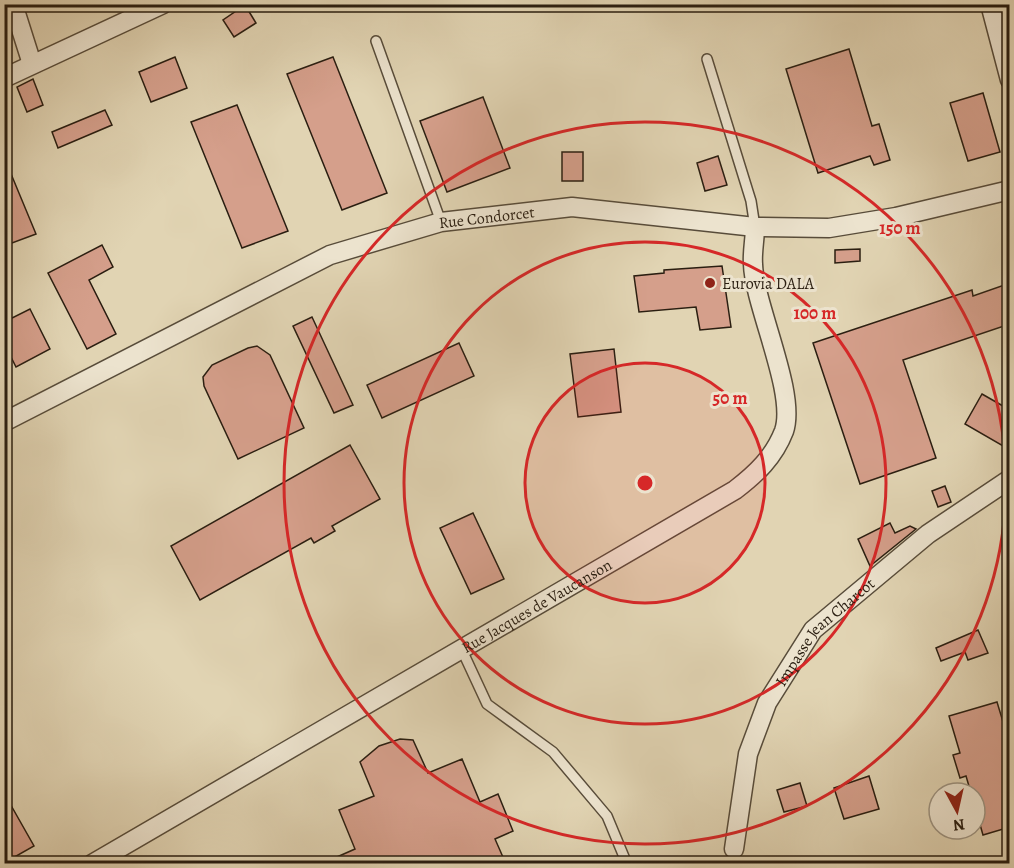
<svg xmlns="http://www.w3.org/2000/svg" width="1014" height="868" viewBox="0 0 1014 868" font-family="Alegreya,serif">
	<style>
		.building { fill: #d59f8b; stroke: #2a1e11; stroke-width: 1.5 }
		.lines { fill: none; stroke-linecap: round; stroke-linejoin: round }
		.lane-casing { stroke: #584c3a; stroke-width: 12 }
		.street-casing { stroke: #584c3a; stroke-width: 21 }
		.lane { stroke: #ece3ce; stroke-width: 9 }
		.street { stroke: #ece3ce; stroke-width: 18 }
		.ring { fill: none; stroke: #d62828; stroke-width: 3 }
		.poi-dot { fill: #8f2418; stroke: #ece3ce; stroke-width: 2 }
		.labels { text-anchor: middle; stroke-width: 6; stroke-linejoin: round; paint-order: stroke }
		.street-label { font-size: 16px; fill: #2a1e11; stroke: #ece3ce }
		.poi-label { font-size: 16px; fill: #2a1e11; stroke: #ece3ce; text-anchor: start }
		.centre { fill: #d62828; stroke: #ece3ce; stroke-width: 3 }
		.ring-label { font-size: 18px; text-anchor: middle; font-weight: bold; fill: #d62828; stroke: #ece3ce; stroke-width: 6; stroke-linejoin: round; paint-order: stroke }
	</style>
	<rect width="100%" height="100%" fill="#e1d4b3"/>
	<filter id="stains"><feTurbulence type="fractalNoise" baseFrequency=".00333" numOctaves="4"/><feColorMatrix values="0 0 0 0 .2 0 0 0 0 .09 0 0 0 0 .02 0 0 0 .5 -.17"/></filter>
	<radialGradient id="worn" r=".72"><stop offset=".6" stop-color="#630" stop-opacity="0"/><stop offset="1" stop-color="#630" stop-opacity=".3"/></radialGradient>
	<!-- building -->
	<g class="building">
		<polygon points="245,5 256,23 234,37 223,20"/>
		<polygon points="849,49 872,126 879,124 890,160 874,165 870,156 818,173 786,69"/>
		<polygon points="175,57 187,88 151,102 139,72"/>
		<polygon points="333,57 387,193 342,210 287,74"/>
		<polygon points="33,79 43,105 27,112 17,87"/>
		<polygon points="983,93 1000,152 968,161 950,103"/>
		<polygon points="483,97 510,168 447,192 420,121"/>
		<polygon points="237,105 288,231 242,248 191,122"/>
		<polygon points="105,110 112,125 58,148 52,132"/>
		<rect x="562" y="152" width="21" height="29"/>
		<polygon points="718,156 727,185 705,191 697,163"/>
		<polygon points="4,157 36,234 4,246"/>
		<polygon points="102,245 113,267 89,280 116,334 87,349 48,273"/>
		<polygon points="860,249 860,261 835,263 835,250"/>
		<polygon points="722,266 731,327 700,330 696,307 639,312 634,276 664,273 664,270"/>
		<polygon points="1010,283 1010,324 903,360 936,458 860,484 813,343 972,290 973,296"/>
		<polygon points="30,309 50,349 16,367 4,343 4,322"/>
		<polygon points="312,317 353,405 334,413 293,326"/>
		<polygon points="459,343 474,376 382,418 367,385"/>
		<polygon points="257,346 270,355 304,428 238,459 204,386 203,377 212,365 248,348"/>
		<polygon points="614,349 621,412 578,417 570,354"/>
		<polygon points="982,394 1010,410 1010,450 965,424"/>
		<polygon points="350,445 380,499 332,526 335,531 314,543 311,538 200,600 171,546"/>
		<polygon points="945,486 951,502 938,507 932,491"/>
		<polygon points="473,513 504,579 471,594 440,528"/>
		<polygon points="890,523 895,533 910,526 916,529 870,566 858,539"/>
		<polygon points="978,630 988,653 968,660 965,652 941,661 936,648"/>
		<polygon points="997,702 1010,745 1010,827 983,835 975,807 975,793 971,793 966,776 960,778 953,755 960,753 949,716"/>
		<polygon points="400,739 413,740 428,773 462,759 480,802 498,794 513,831 495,839 506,864 321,864 355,849 339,810 374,796 360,762 379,746"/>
		<polygon points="869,776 879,809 844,819 834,788"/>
		<polygon points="800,783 807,806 784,812 777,790"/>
		<polygon points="4,793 34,846 4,863"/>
	</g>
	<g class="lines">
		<!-- lane casing -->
		<g class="lane-casing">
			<g id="lane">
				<polyline points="376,41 441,222"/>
				<polyline points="707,59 751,201 755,227"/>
				<polyline points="461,648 487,704 553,752 607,816 627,864"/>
				<polyline points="306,862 307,864"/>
			</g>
		</g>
		<!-- street casing -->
		<g class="street-casing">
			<g id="street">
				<polyline points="13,4 32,64"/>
				<polyline points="990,4 1010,80"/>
				<polyline points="4,78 163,4"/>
				<path id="s1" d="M4,422L330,255L441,222L572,207L755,227L829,228L896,217L1010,190"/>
				<path id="s2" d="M734,849L748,754L767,703L813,630L928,534L1010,479"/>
				<path id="s3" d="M92,864L735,490C756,474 774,457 784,431C797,393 754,305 753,264C752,252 755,239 755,227"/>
			</g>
		</g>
		<!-- lane -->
		<use href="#lane" class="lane"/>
		<!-- street -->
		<use href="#street" class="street"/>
	</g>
	<!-- distance rings -->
	<circle cx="645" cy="483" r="120" fill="#d62828" fill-opacity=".12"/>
	<g class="ring">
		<circle cx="645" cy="483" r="120"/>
		<circle cx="645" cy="483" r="241"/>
		<circle cx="645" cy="483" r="361"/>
	</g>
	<!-- markers -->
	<circle class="poi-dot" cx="710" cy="283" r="6"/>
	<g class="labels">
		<!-- street labels -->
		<g class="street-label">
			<text dy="6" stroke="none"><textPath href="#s1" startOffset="528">Rue Condorcet</textPath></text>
			<text dy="6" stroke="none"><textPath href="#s3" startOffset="514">Rue Jacques de Vaucanson</textPath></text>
			<text dy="6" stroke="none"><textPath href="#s2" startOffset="243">Impasse Jean Charcot</textPath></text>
		</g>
		<!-- poi labels -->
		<g class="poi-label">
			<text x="722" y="289">Eurovia DALA</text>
		</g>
	</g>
	<circle cx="645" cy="483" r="9" class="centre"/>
	<g class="ring-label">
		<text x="900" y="234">150 m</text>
		<text x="815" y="319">100 m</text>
		<text x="730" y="404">50 m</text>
	</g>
	<!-- margin -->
	<rect width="1014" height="868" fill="none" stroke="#e1d4b3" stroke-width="24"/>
	<rect x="6" y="6" width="1002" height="856" fill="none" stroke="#2a1e11" stroke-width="3"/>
	<rect x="12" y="12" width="990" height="844" fill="none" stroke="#2a1e11" stroke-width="1.5"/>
	<!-- north arrow -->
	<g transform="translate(957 811) rotate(172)"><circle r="28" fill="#ece3ce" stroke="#9e9482" stroke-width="1.5"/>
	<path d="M0-4.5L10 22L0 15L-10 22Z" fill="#8f2418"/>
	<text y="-9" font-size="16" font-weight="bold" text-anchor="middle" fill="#2a1e11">N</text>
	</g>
	<rect width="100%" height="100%" filter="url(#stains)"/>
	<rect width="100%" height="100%" fill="url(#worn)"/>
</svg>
